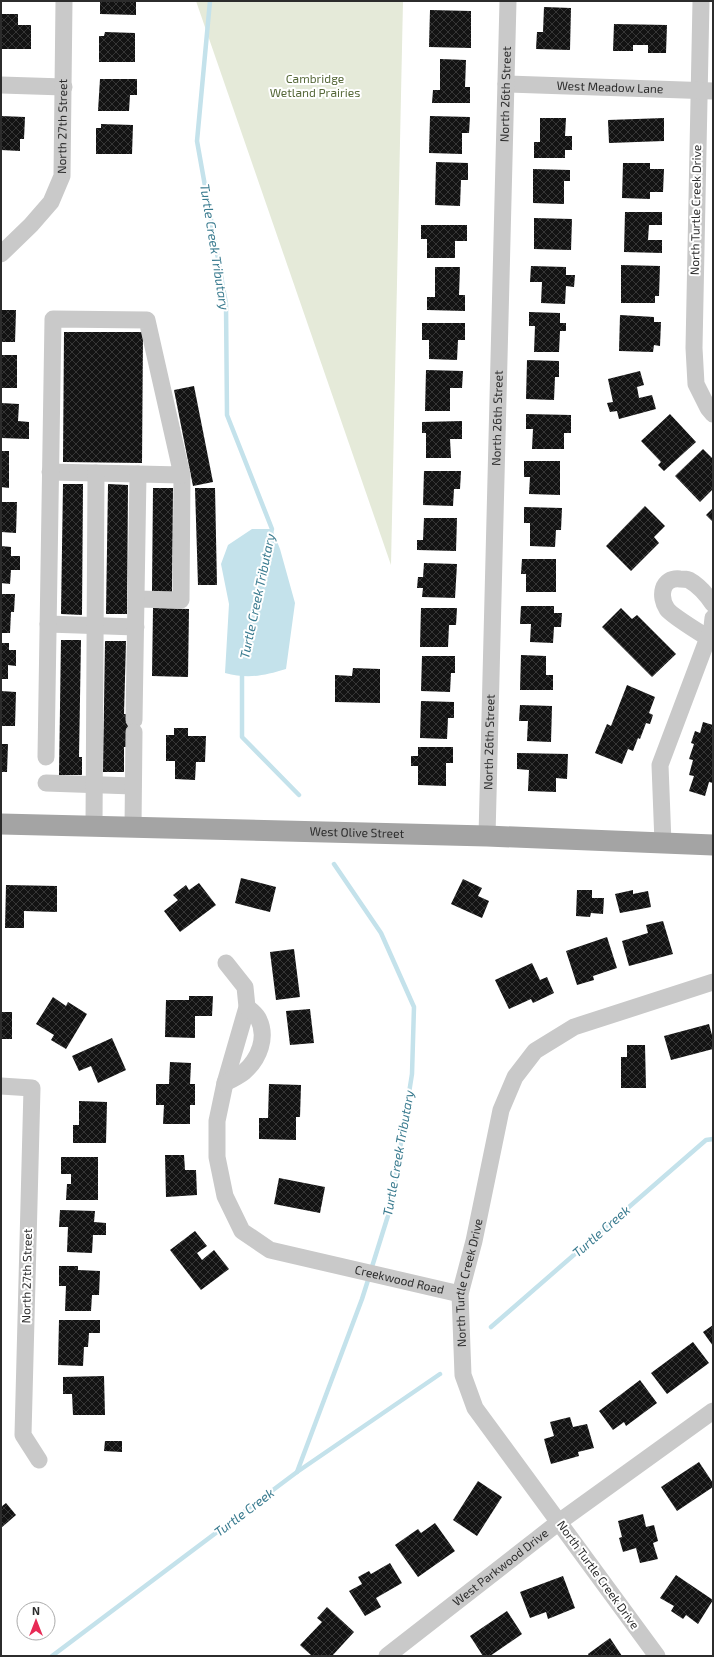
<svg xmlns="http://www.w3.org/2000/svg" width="714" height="1657" viewBox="0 0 714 1657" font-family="'Exo 2',sans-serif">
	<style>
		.green { fill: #e5ead9 }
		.water { fill: #c4e2eb }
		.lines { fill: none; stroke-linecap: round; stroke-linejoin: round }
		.stream { stroke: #c4e2eb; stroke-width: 4.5 }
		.building { fill: url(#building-cross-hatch) }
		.minor { stroke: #c9c9c9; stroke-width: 17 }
		.major { stroke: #a4a4a4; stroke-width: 21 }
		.labels { text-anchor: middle; stroke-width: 4; stroke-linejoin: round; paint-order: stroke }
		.park-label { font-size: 12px; fill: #566839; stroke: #fff }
		.street-label { font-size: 12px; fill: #2c2c2c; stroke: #fff }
		.water-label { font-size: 13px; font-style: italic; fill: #3a7b8f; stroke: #fff }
	</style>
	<defs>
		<pattern id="building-cross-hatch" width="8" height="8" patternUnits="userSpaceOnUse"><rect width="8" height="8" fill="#131313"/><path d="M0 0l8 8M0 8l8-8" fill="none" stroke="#363636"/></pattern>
	</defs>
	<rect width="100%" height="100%" fill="#fff"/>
	<!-- green -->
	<polygon class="green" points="196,1 403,1 391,565"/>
	<!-- water -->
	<path class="water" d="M252,529H272L280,549L295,603L286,669C263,676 248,679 225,673L229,604L221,564L228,545Z"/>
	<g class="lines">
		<!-- stream -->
		<g class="stream">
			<polyline points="210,1 197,141 226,304 227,415 272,529 271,533"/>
			<polyline points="242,672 242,737 299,795"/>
			<polyline points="334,864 381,933 414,1007 412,1074 391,1206 371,1270"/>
			<polyline points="491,1327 706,1140 713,1139"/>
			<polyline points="297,1472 362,1299 369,1277"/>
			<polyline points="52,1656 297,1472 440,1374"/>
		</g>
	</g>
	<!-- building -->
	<g class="building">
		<polygon points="100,1 136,1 136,15 100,14"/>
		<polygon points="544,7 571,8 570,50 536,49 537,32 543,32"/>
		<polygon points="430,10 471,11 471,48 429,47"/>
		<polygon points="1,14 18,14 18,25 31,25 31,49 1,49"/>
		<polygon points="614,24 667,25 666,53 648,53 648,45 633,45 633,51 613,51"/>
		<polygon points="105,32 135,33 135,62 99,62 99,36 104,36"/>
		<polygon points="440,59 466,60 465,87 470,87 470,103 432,103 433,90 440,90"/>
		<polygon points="100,79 137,79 137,95 130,95 129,111 98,111"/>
		<polygon points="1,116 25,117 24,139 20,139 20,151 1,150"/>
		<polygon points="430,116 470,117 469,133 462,133 462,154 429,153"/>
		<polygon points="540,118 566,118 565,136 572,136 572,150 565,150 565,158 534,158 534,142 540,142"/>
		<polygon points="664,118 664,141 609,143 608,120"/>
		<polygon points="101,124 133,125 132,154 96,154 96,128 101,128"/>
		<polygon points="436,162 468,163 468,180 461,180 460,206 435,205"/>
		<polygon points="623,163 650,163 650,169 664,169 663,192 650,192 650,199 622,198"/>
		<polygon points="533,169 570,170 570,181 564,181 564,204 533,203"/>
		<polygon points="625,212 662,212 662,225 649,225 648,240 662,240 662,253 624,252"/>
		<polygon points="534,218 572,219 571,250 534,249"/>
		<polygon points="421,225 467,225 467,241 455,241 455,258 427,258 427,239 421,239"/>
		<polygon points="621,265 660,266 659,296 655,296 655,303 621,303"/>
		<polygon points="531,266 566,267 566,275 575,275 574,287 566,286 565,304 541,303 542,282 530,282"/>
		<polygon points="435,267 460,267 459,295 465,295 465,311 427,310 427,297 435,297"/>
		<polygon points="1,310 16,310 15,342 1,342"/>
		<polygon points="529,312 560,313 560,323 566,323 566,331 560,331 559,352 534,352 535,326 529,326"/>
		<polygon points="620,315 654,317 654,322 661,322 660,346 654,345 653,352 619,351"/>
		<polygon points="422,323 465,323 465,340 458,340 457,360 429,359 429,340 422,340"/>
		<polygon points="64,332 143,332 142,463 63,462"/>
		<rect x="1" y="355" width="16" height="33"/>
		<polygon points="527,360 559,361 559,377 555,377 554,400 526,399"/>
		<polygon points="426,370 463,371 462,388 450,388 450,411 425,411"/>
		<polygon points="640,371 644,385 637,387 639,398 652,395 656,409 619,419 617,411 610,412 607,403 613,402 608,379"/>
		<polygon points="194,386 213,482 193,486 174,390"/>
		<polygon points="1,403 19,404 18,421 29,422 29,439 1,438"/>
		<polygon points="526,414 571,415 571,433 564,433 564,449 532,449 533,429 526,429"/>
		<polygon points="670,414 696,442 664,471 658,465 661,462 641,441"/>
		<polygon points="462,421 462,439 450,439 451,458 426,458 426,433 422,433 422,422"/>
		<polygon points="703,449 713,459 713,489 700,502 675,476"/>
		<polygon points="1,451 9,451 9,488 1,487"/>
		<polygon points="524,461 560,461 560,495 529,494 530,477 524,477"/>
		<polygon points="424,471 461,471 460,489 454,489 453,506 423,505"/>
		<polygon points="63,484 83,484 82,615 61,614"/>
		<polygon points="108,484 128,485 127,614 106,614"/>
		<polygon points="153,488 173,488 172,592 152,592"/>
		<polygon points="195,488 215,488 217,585 198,585"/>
		<polygon points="1,502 17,502 16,533 1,532"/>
		<polygon points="645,506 665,526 654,537 659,543 631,571 606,546"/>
		<polygon points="524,507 562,508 561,530 556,530 555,547 530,546 530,523 524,523"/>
		<polygon points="713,508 713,522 706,515"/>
		<polygon points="424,518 457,518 456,551 417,550 417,540 423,540"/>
		<polygon points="1,546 11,547 11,556 20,556 20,570 11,570 10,584 1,583"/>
		<polygon points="522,559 556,559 556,592 526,592 526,574 521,574"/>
		<polygon points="424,563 457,564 455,598 422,597 423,588 417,588 418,577 423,577"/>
		<polygon points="1,594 15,594 14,612 11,612 10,633 1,633"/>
		<polygon points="521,606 554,606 554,613 562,613 561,627 554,627 553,643 530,642 531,624 520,624"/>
		<polygon points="153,608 189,609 188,677 152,676"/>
		<polygon points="421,608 457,608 456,625 449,625 448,647 420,647"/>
		<polygon points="621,608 632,619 637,615 676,654 652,677 602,627"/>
		<polygon points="61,640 81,640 79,757 82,757 82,775 59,775"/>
		<polygon points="105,641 126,641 124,714 130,714 130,747 124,747 124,772 103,772"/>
		<polygon points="1,643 9,643 9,650 16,650 16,666 8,665 8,679 1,679"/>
		<polygon points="521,655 546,656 546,675 553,675 553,690 520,690"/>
		<polygon points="422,656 455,656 455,673 451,673 450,692 421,691"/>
		<polygon points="353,668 380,669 380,703 335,702 335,675 352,676"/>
		<polygon points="627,685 655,697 649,713 653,715 650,724 646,723 640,739 638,738 633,751 628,749 622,764 595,753 607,724 611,726"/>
		<polygon points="1,691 16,692 15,726 1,726"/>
		<polygon points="421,701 454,702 454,718 448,718 447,739 420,738"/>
		<polygon points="520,705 552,706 551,742 527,741 528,721 519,721"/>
		<polygon points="703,722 713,725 713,783 709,782 705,796 689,791 694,776 689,775 693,760 689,759 694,744 691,743 695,731 700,733"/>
		<polygon points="174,728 188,728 188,736 206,736 205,762 196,762 195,780 175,779 175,761 166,761 166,735 174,735"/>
		<polygon points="1,744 8,744 7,772 1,772"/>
		<polygon points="418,747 453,747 453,763 446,763 446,786 418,785 418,766 411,766 411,756 418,756"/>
		<polygon points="517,753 568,754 567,779 556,778 556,792 528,791 529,770 517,769"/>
		<polygon points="241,878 276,887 270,912 235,903"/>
		<polygon points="463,879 482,888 478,896 489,901 482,918 451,904"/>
		<polygon points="199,883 216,905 180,932 164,911 178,900 173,895 186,885 189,890"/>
		<polygon points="6,885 57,886 57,912 24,911 24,928 5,928"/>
		<polygon points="577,890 592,890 592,898 604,898 603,914 591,913 590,917 576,916"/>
		<polygon points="633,890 633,894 648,891 651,907 620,913 615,894"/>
		<polygon points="663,921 673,954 629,966 622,941 648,933 646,925"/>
		<polygon points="607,937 617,968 593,976 594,980 577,985 566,951"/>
		<polygon points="294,949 300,997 276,1000 270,952"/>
		<polygon points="532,963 540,980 547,977 554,993 533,1003 531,999 509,1009 495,980"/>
		<polygon points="189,996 213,996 212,1016 195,1016 195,1038 165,1037 166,1000 189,1000"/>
		<polygon points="53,997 66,1006 68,1002 87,1014 66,1049 51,1040 54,1035 36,1024"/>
		<polygon points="310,1009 314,1043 290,1045 286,1011"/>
		<rect x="1" y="1012" width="11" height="27"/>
		<polygon points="709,1024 713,1039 713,1049 671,1060 664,1036"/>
		<polygon points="112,1038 126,1070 98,1083 91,1066 79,1071 72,1056"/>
		<polygon points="627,1045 645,1045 646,1088 621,1088 621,1057 627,1057"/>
		<polygon points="170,1062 191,1063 190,1084 195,1084 195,1105 190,1105 190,1124 163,1124 164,1105 156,1105 156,1084 169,1084"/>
		<polygon points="269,1084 301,1085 300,1117 296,1117 296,1140 259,1139 259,1118 268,1118"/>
		<polygon points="79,1101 107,1102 106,1143 73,1143 73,1125 79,1125"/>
		<polygon points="165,1155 184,1155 185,1170 196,1170 197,1195 166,1197"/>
		<polygon points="61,1157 98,1157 98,1200 66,1200 67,1184 71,1184 71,1174 61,1174"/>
		<polygon points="279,1178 325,1187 320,1213 274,1204"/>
		<polygon points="60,1210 95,1211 94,1222 106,1223 106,1235 93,1235 92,1253 67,1252 68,1227 59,1227"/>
		<polygon points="195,1231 207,1246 197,1253 202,1260 214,1250 229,1269 201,1290 170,1250"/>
		<polygon points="59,1266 78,1266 78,1270 100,1271 99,1295 92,1295 91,1311 65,1311 66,1286 59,1286"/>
		<polygon points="59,1320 100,1320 100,1333 89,1333 88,1347 84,1347 83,1366 58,1365"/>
		<polygon points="713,1325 713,1346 703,1332"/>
		<polygon points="693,1342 709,1363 667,1394 651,1373"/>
		<polygon points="104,1376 105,1415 73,1415 72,1394 63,1394 63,1377"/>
		<polygon points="640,1380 657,1403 626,1426 624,1422 613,1430 599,1411"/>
		<polygon points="570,1417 573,1427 587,1424 594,1448 578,1452 579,1456 551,1464 544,1439 554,1436 550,1422"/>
		<polygon points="105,1441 122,1441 122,1452 104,1451"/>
		<polygon points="699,1462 713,1483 713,1487 677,1511 661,1487"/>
		<polygon points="478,1481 502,1497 477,1536 453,1520"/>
		<polygon points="6,1503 16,1515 1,1528 1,1507"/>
		<polygon points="643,1514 646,1527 654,1525 658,1541 653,1543 658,1559 640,1563 636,1548 623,1552 619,1538 622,1537 618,1521"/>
		<polygon points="435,1523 455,1551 418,1577 395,1545 418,1529 421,1533"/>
		<polygon points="390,1563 402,1583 376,1598 381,1607 365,1616 349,1591 362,1584 358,1577 369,1571 371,1574"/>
		<polygon points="676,1575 713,1600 698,1624 686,1615 683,1619 671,1611 674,1606 660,1598"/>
		<polygon points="563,1576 575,1608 548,1619 546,1612 530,1618 520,1592"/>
		<polygon points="327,1607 354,1632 332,1656 312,1656 300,1645 322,1622 317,1618"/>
		<polygon points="507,1611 522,1634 490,1656 483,1656 470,1636"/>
		<polygon points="610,1638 622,1656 589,1656 588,1654"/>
	</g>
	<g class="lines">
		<!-- minor -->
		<g class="minor">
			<polyline points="701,1 694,348 696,384 708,408 713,414"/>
			<path id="s1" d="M506,84L713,91"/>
			<polyline points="1,85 64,87"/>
			<path id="s2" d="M1,254L31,225L51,202L62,176L64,1"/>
			<polyline points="50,472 138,474"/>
			<polyline points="136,599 181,600 182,475"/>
			<polyline points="48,624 136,627"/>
			<path d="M708,638C699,632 672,616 667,609C659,597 661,577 680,579C683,579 686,579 689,580C698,585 707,595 713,604"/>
			<polyline points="46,757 53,319 147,320 182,475 138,474 134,720"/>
			<polyline points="46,783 133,786"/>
			<polyline points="94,827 96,473"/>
			<polyline points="133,827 134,732"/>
			<path id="s3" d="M487,836L508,1"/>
			<polyline points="663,843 660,765 712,627 713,618"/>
			<path id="s4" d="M226,963L245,987L247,1007L225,1083L217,1121V1157L225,1196L242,1231L270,1250L460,1294"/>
			<path d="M225,1083C231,1080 239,1076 244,1072C259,1059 268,1037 258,1018C256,1014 251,1010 247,1007"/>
			<polyline points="1,1086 32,1088 23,1435 39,1460"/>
			<path id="s5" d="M387,1656L559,1522L713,1411"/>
			<path id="s6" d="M657,1656L475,1408L463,1375L460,1294L474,1241L501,1110L515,1077L535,1051L574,1027L713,982"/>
		</g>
		<!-- major -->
		<path class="major" id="s7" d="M1,824L487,836L713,845"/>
	</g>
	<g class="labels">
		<!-- park labels -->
		<g class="park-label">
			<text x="315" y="83">Cambridge<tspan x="315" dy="14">Wetland Prairies</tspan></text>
		</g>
		<!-- street labels -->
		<g class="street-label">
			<text dy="4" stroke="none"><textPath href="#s1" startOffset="104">West Meadow Lane</textPath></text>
			<text dy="4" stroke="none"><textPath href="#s3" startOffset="742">North 26th Street</textPath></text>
			<text dy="4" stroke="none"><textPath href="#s2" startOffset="150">North 27th Street</textPath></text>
			<text transform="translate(696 210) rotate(-89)" y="4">North Turtle Creek Drive</text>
			<text dy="4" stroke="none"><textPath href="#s3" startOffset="418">North 26th Street</textPath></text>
			<text dy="4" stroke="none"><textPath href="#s3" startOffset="94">North 26th Street</textPath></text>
			<text dy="4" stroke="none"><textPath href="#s7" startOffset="356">West Olive Street</textPath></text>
			<text transform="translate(27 1276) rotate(-89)" y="4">North 27th Street</text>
			<text dy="4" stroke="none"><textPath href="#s4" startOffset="450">Creekwood Road</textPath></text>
			<text dy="4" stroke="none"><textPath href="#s6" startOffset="436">North Turtle Creek Drive</textPath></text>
			<text dy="4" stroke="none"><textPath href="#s5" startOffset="144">West Parkwood Drive</textPath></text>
			<text transform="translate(598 1575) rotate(54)" y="4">North Turtle Creek Drive</text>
		</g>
		<!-- water labels -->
		<g class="water-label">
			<text transform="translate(215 247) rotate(81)" y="5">Turtle Creek Tributary</text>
			<text transform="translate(257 596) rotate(-78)" y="5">Turtle Creek Tributary</text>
			<text transform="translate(398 1153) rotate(-80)" y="5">Turtle Creek Tributary</text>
			<text transform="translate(601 1231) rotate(-41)" y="5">Turtle Creek</text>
			<text transform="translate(244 1512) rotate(-37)" y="5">Turtle Creek</text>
		</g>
	</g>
	<!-- border -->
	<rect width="714" height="1657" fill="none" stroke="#2c2c2c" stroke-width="4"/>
	<!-- north arrow -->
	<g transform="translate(36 1621)"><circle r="19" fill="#ffffff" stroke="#ababab"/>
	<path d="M0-3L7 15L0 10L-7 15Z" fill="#e82a55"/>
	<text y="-6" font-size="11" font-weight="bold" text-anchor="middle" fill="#2c2c2c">N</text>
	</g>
</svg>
